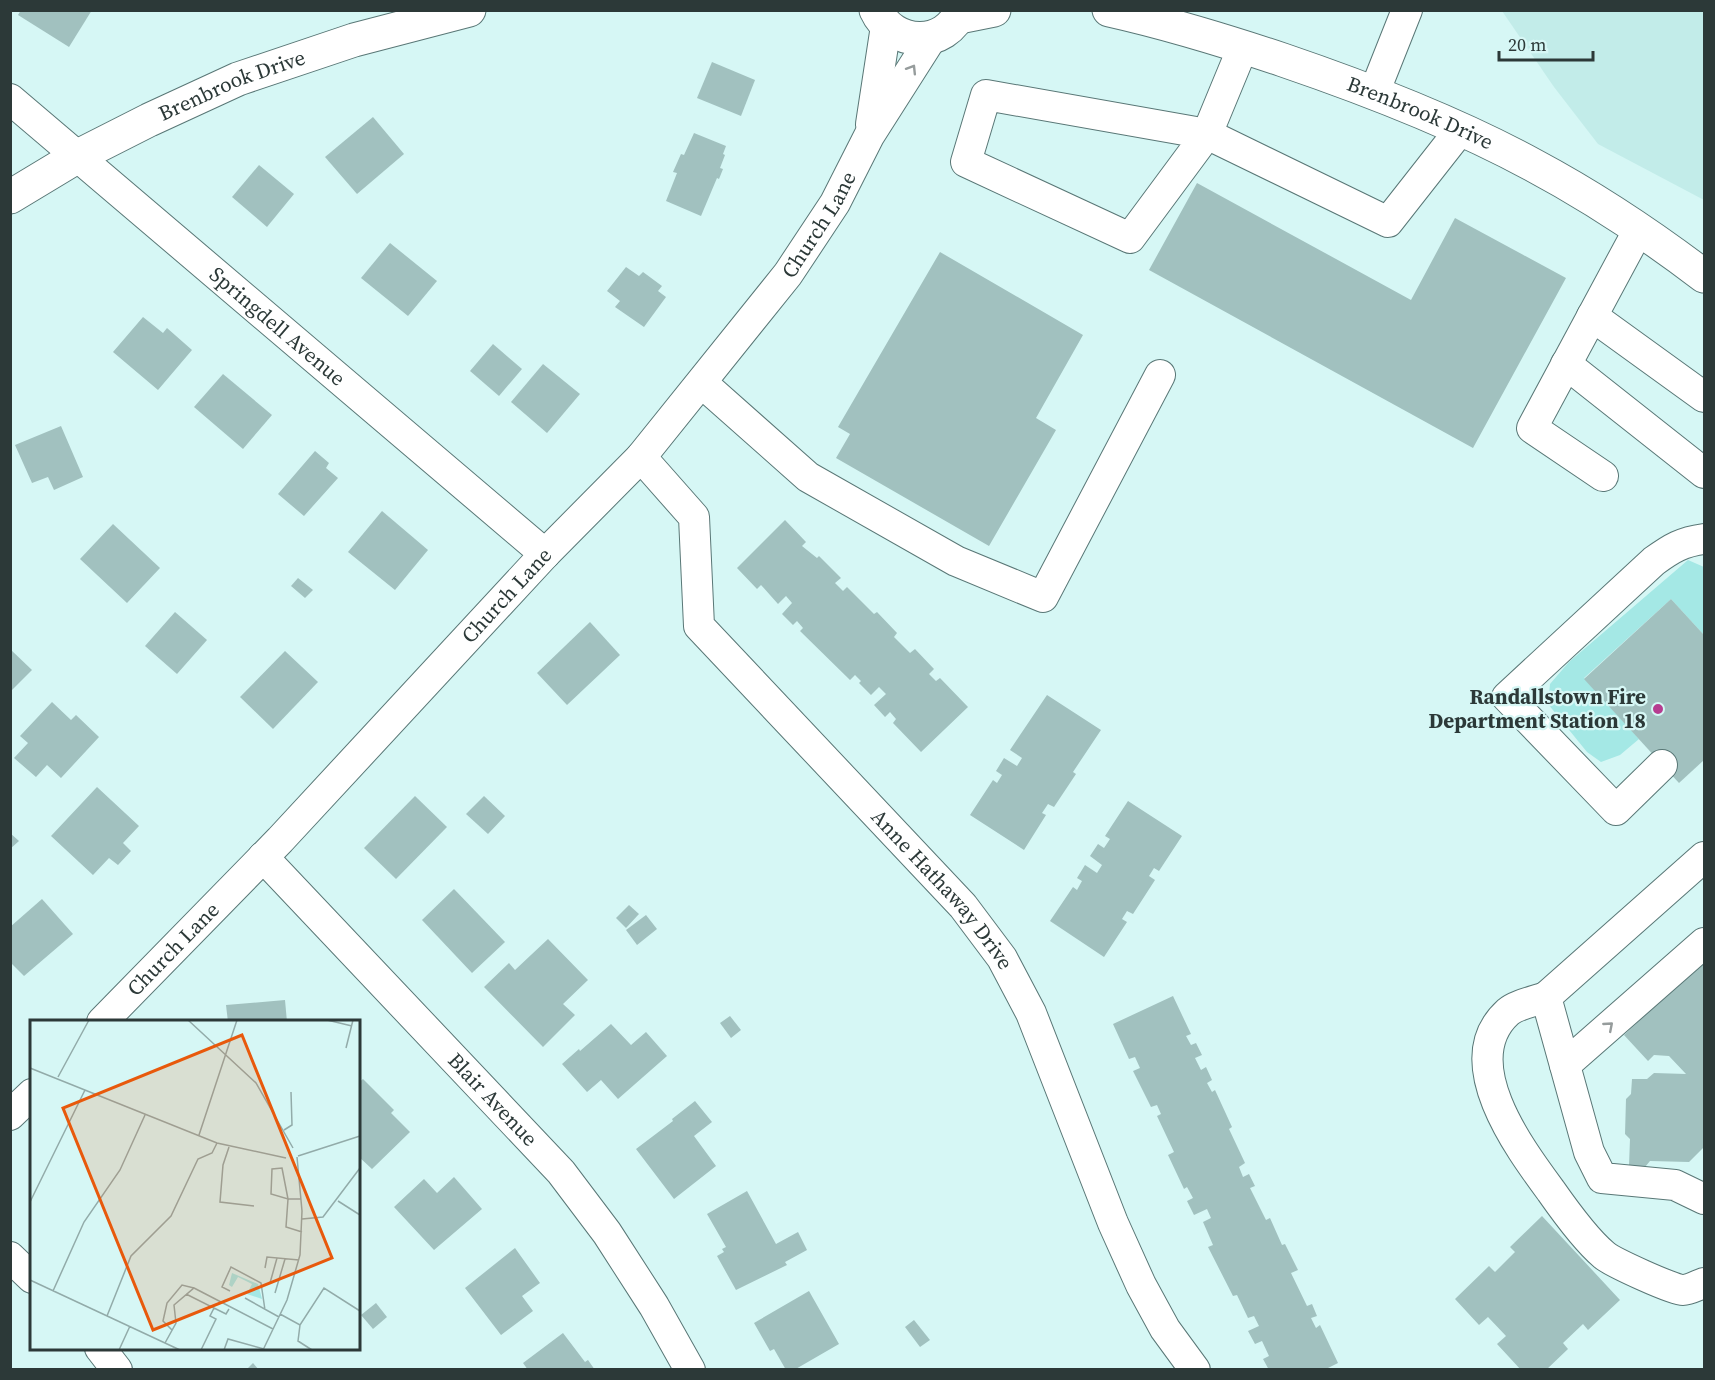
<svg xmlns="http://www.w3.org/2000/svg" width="1715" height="1380" viewBox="0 0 1715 1380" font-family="'Source Serif 4',serif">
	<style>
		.built { fill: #c2ece9 }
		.green { fill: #a4e8e5 }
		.building { fill: #a1c1bf }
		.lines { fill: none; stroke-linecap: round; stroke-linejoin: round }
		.minor-casing { stroke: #597776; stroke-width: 32 }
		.major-casing { stroke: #597776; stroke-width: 35 }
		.minor { stroke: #fff; stroke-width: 30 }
		.major { stroke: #fff; stroke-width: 33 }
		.oneway { stroke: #969c9c }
		.poi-dot { fill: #b63c90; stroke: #d6f7f5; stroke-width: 2 }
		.labels { text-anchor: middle; stroke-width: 4.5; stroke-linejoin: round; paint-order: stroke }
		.street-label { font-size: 21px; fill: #2c3938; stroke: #d6f7f5 }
		.poi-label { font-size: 21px; font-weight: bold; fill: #2c3938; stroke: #d6f7f5; text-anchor: end }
		.inset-road { fill: none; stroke: #92aba9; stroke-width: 1.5 }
		.view { fill: #e8590c; fill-opacity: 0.15; stroke: #e8590c; stroke-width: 3 }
		.inset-edge { fill: none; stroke: #2c3938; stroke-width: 3 }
	</style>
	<rect width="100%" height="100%" fill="#d6f7f5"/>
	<!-- built -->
	<polygon class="built" points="1502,11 1704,11 1704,200 1598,144 1554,87"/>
	<!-- green -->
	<polygon class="green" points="1688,560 1704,567 1704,635 1671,599 1584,678 1639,739 1620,755 1601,762 1587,752 1548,704 1550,684 1569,662"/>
	<!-- building -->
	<g class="building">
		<polygon points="21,10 92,10 69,47 18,15"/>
		<polygon points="712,62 755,80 741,116 697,98"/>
		<polygon points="373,117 404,154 357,194 325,157"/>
		<polygon points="694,133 726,146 723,154 725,155 720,168 723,169 719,179 717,178 701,216 666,201 677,173 673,172 681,154 684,155"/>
		<polygon points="259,165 294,194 267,227 232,197"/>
		<polygon points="1197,183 1411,300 1455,218 1566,278 1473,448 1149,270"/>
		<polygon points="390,243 437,281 408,316 361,278"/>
		<polygon points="940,252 1083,335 1036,418 1056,430 989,546 836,458 850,434 838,427"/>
		<polygon points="626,267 639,276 643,272 662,286 658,291 666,297 644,327 615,307 620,301 607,291"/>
		<polygon points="143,317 163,333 167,328 192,350 158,390 113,352"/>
		<polygon points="493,344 522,369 499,396 470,371"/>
		<polygon points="543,364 580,394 547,433 511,402"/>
		<polygon points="223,374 272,415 243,449 194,407"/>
		<polygon points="61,426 83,477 54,490 48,477 32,483 15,445"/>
		<polygon points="315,451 329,463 326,468 338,478 304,516 278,494"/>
		<polygon points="382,511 428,550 395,590 348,552"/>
		<polygon points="785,520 806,542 802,546 817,558 819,556 841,578 835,583 843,591 847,587 874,614 877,612 897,633 894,637 910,653 915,649 934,669 929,674 936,681 940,678 968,707 921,752 893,723 896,719 890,712 885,717 874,705 886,694 879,687 871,695 859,683 861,681 855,675 850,680 800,631 803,628 797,621 793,625 782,614 792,603 786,596 778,604 761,585 757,589 737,568"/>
		<polygon points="113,524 160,568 127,603 80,559"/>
		<polygon points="298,578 313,590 305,598 291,586"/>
		<polygon points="1671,599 1704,635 1704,760 1679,783 1584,679"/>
		<polygon points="175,612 207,640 177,674 145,646"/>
		<polygon points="590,622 620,655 567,705 537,673"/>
		<polygon points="10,649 32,670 10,692"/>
		<polygon points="285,651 318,682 273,729 240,697"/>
		<polygon points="1047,695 1101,730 1073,772 1076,774 1054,807 1048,804 1042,813 1046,815 1024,850 970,815 993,780 997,783 1002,775 996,771 1004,758 1017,766 1022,758 1010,750"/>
		<polygon points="52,702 71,720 76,715 99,737 61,778 47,765 36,777 14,758 28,743 20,736"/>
		<polygon points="97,787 139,826 123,843 131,851 118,865 109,858 93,875 51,836"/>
		<polygon points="415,796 447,827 396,879 364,848"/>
		<polygon points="484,796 505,816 488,834 466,814"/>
		<polygon points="1128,801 1182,836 1159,871 1154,868 1149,876 1155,880 1133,914 1127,911 1122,919 1127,922 1104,957 1050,921 1073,887 1077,890 1082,881 1077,878 1085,865 1097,873 1102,865 1090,856 1098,844 1104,848 1110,839 1105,836"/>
		<polygon points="10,833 19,841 10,849"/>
		<polygon points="454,889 505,942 472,973 422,920"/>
		<polygon points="42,899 73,934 24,976 10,962 10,927"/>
		<polygon points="629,905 639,914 626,928 616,918"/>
		<polygon points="646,915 657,929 637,945 626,930"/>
		<polygon points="548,939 588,980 563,1004 575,1015 543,1047 484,987 509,963 515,970"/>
		<polygon points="1704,960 1703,1025 1704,1027 1704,1147 1689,1162 1650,1161 1645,1167 1629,1166 1630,1139 1625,1134 1626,1099 1631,1094 1632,1079 1647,1079 1654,1073 1686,1074 1669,1056 1654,1055 1648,1061 1624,1035"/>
		<polygon points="1173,996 1191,1034 1186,1036 1191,1045 1196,1043 1202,1055 1195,1058 1201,1070 1206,1067 1212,1080 1207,1083 1212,1092 1215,1090 1232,1127 1229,1129 1245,1163 1239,1167 1243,1177 1249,1174 1255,1186 1250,1188 1266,1220 1270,1218 1282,1245 1285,1244 1298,1270 1291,1273 1307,1306 1312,1304 1317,1316 1311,1318 1316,1328 1320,1325 1338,1363 1324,1370 1269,1370 1263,1359 1269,1356 1262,1341 1255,1344 1248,1331 1259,1326 1254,1316 1248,1318 1237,1295 1233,1296 1208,1247 1213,1245 1203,1222 1211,1218 1207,1209 1194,1215 1187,1201 1193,1198 1187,1187 1184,1189 1168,1155 1174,1152 1157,1116 1161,1114 1157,1105 1151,1107 1133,1071 1140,1068 1135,1057 1129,1059 1113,1024"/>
		<polygon points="285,1000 287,1022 228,1022 226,1005"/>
		<polygon points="730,1016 741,1030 731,1038 720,1023"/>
		<polygon points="611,1024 631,1045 646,1032 667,1056 618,1099 601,1080 587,1092 562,1064 579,1049 580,1051"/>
		<polygon points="363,1079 394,1110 391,1113 410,1132 372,1169 358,1156 358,1083"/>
		<polygon points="695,1101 712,1122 694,1136 716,1166 674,1199 636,1149 673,1121 672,1119"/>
		<polygon points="454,1177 482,1209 434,1250 394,1207 424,1179 437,1193"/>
		<polygon points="747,1191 776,1244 798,1232 807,1250 785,1262 787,1265 736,1290 717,1256 724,1252 722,1249 726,1247 707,1214"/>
		<polygon points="1542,1216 1620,1300 1588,1330 1583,1324 1563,1343 1568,1349 1546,1370 1521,1370 1497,1344 1506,1336 1488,1317 1479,1325 1455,1299 1489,1266 1495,1272 1515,1252 1510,1247"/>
		<polygon points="515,1248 540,1283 522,1296 533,1311 501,1335 465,1288"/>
		<polygon points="809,1291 839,1344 794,1370 786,1370 774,1349 770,1351 754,1323"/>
		<polygon points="376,1303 387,1317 373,1329 361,1315"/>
		<polygon points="914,1320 930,1340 920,1347 905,1327"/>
		<polygon points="563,1333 585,1362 588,1360 595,1370 528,1370 523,1363"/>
		<polygon points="253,1363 259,1370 246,1370"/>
	</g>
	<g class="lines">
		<!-- minor casing -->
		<g class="minor-casing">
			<g id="minor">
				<polyline points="1243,47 1207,134 1388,222 1461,129"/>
				<polyline points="1374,93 1407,10"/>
				<polygon points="986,95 1207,134 1130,238 966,162"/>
				<path id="s1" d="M10,99L545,554"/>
				<polyline points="871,124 886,26"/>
				<polyline points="1592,316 1704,397"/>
				<polyline points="1566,364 1704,473"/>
				<polyline points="702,383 808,477 956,561 1043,597 1160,375"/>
				<path id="s2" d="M641,457L694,517L699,626L963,906L1002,958L1031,1013L1113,1223L1141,1285L1165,1329L1195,1370"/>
				<polyline points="1603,476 1532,428 1639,229"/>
				<path d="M1662,765L1616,810L1507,697L1654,561C1672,548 1682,542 1704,539"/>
				<path id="s3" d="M263,857L561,1172L607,1233L654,1306L690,1370"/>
				<polyline points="1704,857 1546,997 1589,1152 1602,1178 1675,1185 1704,1199"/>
				<path d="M1546,997C1535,1001 1516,1005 1508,1012C1454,1061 1520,1149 1551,1191C1565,1211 1585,1239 1604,1255C1612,1262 1673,1290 1683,1290C1689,1290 1698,1285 1704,1283"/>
				<path id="s4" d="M102,1022L280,840L545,554L641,457L788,274L835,203L869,136L932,37"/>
				<polyline points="1565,1065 1704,943"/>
				<polyline points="10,1115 32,1094"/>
				<polyline points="10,1257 32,1278"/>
				<polyline points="100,1348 117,1370"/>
			</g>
		</g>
		<!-- major casing -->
		<g class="major-casing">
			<g id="major">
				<path d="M876,10C893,47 946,49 961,10"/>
				<path id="s5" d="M1109,10C1167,23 1226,41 1283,60C1368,89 1454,122 1533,165C1593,197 1650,235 1704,276"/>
				<polyline points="959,17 994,10"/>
				<path id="s6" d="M10,197L78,156L149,120L238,79L354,40L469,10"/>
			</g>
		</g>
		<!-- minor -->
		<use href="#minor" class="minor"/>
		<!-- major -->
		<use href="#major" class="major"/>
	</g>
	<!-- one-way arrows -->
	<defs><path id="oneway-chevron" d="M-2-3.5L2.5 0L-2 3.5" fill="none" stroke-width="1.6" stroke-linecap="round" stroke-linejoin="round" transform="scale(1.5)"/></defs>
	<g class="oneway">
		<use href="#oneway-chevron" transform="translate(912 69) rotate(-58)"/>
		<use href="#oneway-chevron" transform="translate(1609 1026) rotate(-41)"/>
	</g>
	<!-- markers -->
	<circle class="poi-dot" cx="1658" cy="709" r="6"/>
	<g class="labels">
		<!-- street labels -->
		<g class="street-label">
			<text dy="7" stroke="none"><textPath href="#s6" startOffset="249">Brenbrook Drive</textPath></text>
			<text dy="7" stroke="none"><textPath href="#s5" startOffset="328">Brenbrook Drive</textPath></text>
			<text dy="7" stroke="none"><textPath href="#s4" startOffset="1074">Church Lane</textPath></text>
			<text dy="7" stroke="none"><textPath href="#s1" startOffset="351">Springdell Avenue</textPath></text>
			<text dy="7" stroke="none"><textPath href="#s4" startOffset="588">Church Lane</textPath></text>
			<text dy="7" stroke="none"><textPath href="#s2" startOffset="548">Anne Hathaway Drive</textPath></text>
			<text dy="7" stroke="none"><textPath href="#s4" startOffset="102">Church Lane</textPath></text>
			<text dy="7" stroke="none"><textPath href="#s3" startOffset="334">Blair Avenue</textPath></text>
		</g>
		<!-- poi labels -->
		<g class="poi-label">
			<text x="1646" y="704">Randallstown Fire<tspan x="1646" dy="24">Department Station 18</tspan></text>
		</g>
	</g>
	<!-- overview -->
	<g transform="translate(30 1020)">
		<rect width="330" height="330" fill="#d6f7f5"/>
		<path d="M202,253L228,264L232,279L217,274L222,264L208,257L202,267L199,265Z" fill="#a4e8e5"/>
		<path class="inset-road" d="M158,0L226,63L263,128M297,0L322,6M316,28L323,0M0,48L187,123L256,138M28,57L59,0M254,110L262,105L261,72M169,115L207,0M199,127L193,145L190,182L224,186M268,136L330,116M252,148L258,179L241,174L242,149ZM271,179H258L256,207L272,212M308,181L330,195M0,182L55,70M272,199L293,197L330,148M235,248L237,237L269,240M0,260L150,330M240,263L247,238M23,271L54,202L90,150L115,95M200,271L192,267L201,247L231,263L235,290M245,273L255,239M156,274L184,288L180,296L186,299L171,330M215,278L249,297M184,288L196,294L199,289M250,294L270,305L294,268L330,291M77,296L101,236L141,196L168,139L182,133L187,123M270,305L268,321L282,330M142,310L133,301L137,283L152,265L164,268M135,323L146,303L144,285L164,268L243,309M89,330L100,306M194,330L198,319L234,329M233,330L257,280L270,235L272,191L267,137"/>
		<path class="view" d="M212,15L302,238L123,310L33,88Z"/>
		<rect width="330" height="330" class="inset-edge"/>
	</g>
	<!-- border -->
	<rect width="1715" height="1380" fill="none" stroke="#2c3938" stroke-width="24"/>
	<!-- scale -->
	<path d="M1499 51v9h94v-9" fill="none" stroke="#2c3938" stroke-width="3"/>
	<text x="1508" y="51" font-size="18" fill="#2c3938" stroke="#d6f7f5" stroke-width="4.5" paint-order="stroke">20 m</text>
</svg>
